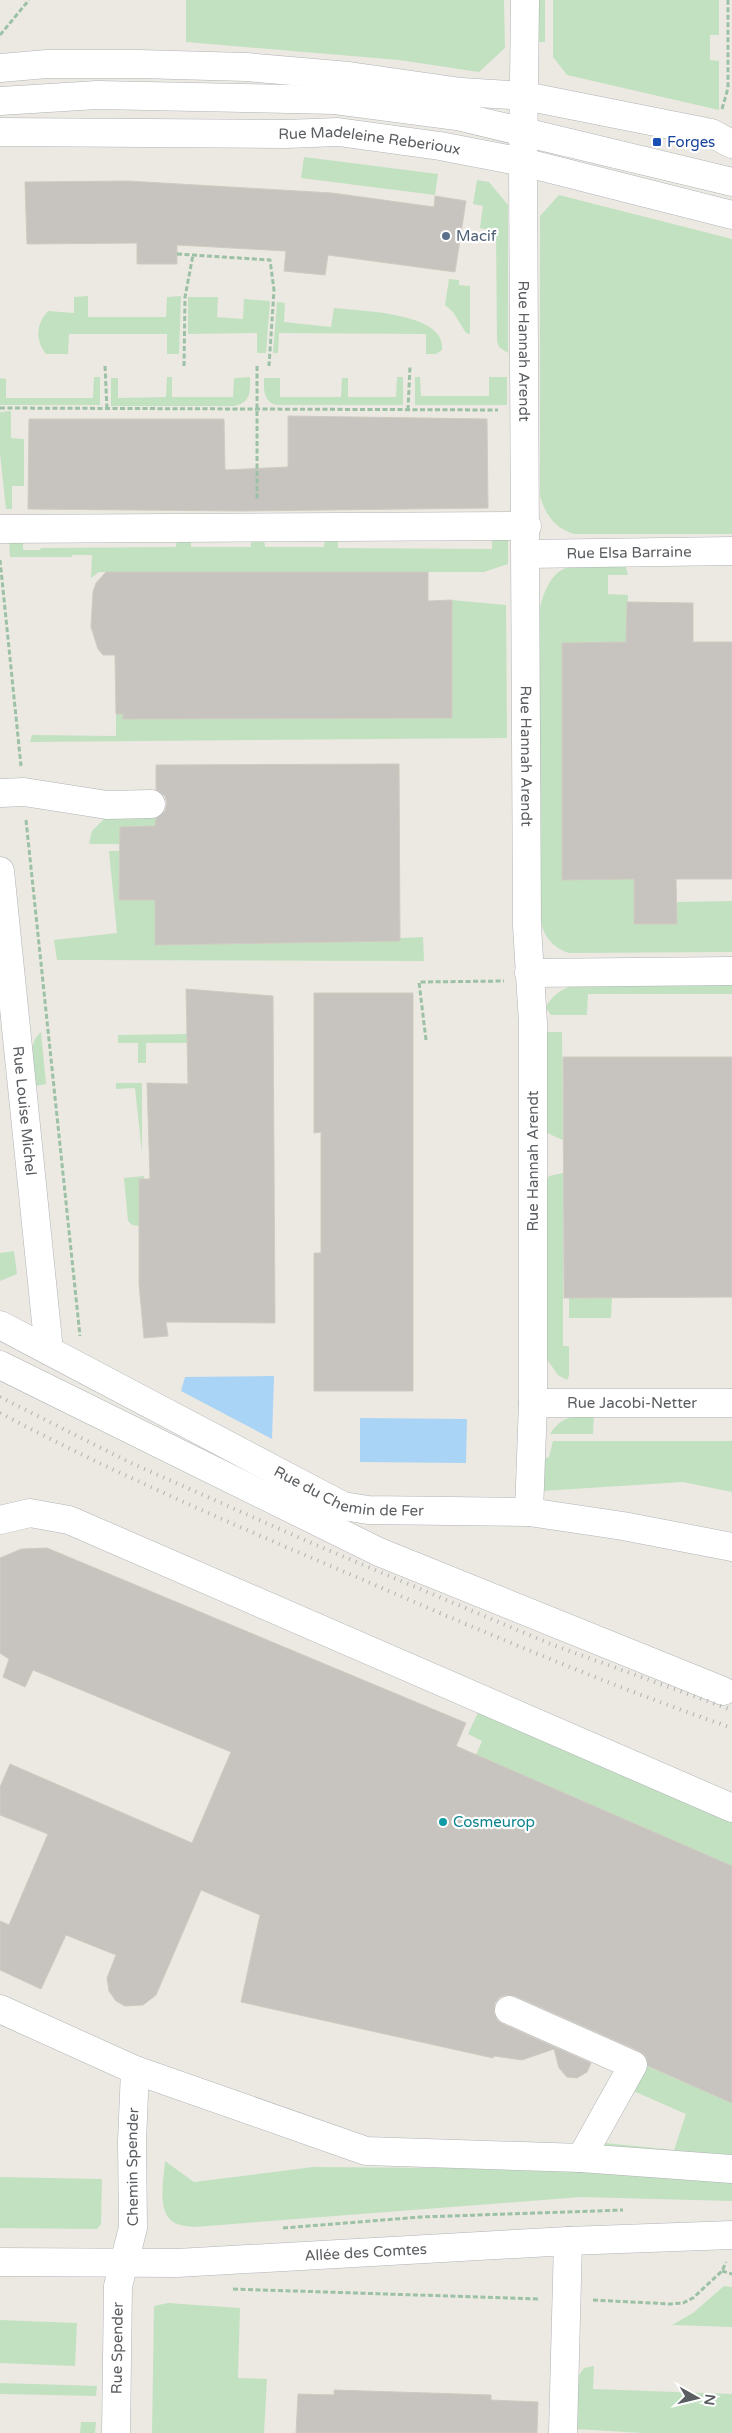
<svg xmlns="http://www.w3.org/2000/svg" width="732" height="2433" viewBox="0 0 732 2433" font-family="'Varela Round',sans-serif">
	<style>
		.green { fill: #c2e1c1 }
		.water { fill: #a9d4f5 }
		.building { fill: #c7c4bf; stroke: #cfcbc1 }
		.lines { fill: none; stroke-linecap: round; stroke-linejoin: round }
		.minor-casing { stroke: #b0b3b6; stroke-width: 29 }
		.path { stroke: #9cc1a6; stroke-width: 3; stroke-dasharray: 5 2.5; stroke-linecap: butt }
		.minor { stroke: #fff; stroke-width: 28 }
		.rail { stroke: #b0b1b1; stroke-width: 4; stroke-dasharray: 1 6; stroke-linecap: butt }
		.transit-dot { fill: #1a4fb4; stroke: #fff; stroke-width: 2 }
		.service-dot { fill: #5c6f8a; stroke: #fff; stroke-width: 2 }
		.culture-dot { fill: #0f9aa8; stroke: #fff; stroke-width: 2 }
		.labels { text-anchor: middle; stroke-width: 4.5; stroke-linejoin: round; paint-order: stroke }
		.transit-label { font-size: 15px; fill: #164399; stroke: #fff; text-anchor: start }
		.street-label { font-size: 15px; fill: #5b5e61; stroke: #fff }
		.service-label { font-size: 15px; fill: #4e5e75; stroke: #fff; text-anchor: start }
		.culture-label { font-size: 15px; fill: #0d838f; stroke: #fff; text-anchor: start }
	</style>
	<rect width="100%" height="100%" fill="#ece9e2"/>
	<!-- green -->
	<g class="green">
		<polygon points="186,0 504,0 505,48 479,72 399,60 186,42"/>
		<rect x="537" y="0" width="8" height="42"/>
		<polygon points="553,0 719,0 719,35 710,35 710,60 719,61 719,110 567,75 553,57"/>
		<polygon points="304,157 438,174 435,195 301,178"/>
		<polygon points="477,180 489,182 508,205 508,353 499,347 497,341 496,231 480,228 483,206 473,204"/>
		<path d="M559,195L732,239V534H574C555,528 546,516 540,496V216Z"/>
		<polygon points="449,279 459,280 459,285 470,286 470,334 466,333 453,312 445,305"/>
		<path d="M88,296V317H166L167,297L181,296L179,354H167V334H69L68,354H46C35,340 36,324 48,311L74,313V297Z"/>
		<polygon points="188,297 218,297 217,317 243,319 244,299 270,301 266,353 257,353 257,333 188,334"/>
		<path d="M277,302L285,303L284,322L331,327L334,308C359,311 447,312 442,350L436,354H426V334L279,333L278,353H273Z"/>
		<polygon points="94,377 100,377 100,405 0,405 0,378 6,379 6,398 93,398"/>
		<path d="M167,377H172V397H233L234,378L250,377C250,392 251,403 234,406H111V378H118V398L166,397Z"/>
		<path d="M397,377H403V405H276C263,401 264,390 264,378H280V397H341L342,378H348V397H396Z"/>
		<polygon points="415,377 420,377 421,396 489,396 489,377 507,377 507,405 415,405"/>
		<polygon points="11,411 11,438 24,439 24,486 12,486 12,509 6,509 0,453 0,412"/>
		<polygon points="9,538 23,539 23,550 40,550 41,548 176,547 177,538 191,539 191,547 251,547 251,539 264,538 265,547 324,547 325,538 338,538 338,548 492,549 492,538 508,538 508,564 484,572 99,572 91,578 92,555 72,555 72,557 10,557"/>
		<path d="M619,564L626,567L628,575H608V594L628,595L626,642L562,643V879H634V923L676,924L677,902L732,901V952L569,953C549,946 542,934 540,913V607C553,557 575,565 619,564Z"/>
		<polygon points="452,600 506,605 507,738 30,742 32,735 116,736 116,714 123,714 123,719 451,718"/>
		<polygon points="156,816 156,826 120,827 120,844 89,844 92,831 104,819"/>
		<polygon points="109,851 120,851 119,900 155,900 155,945 399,941 401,938 423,937 424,961 57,960 54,940 117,933"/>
		<path d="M732,982V994H588L587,1015H551L546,1008C550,996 562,989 574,985Z"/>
		<path d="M41,1032L46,1084L35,1086C33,1069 26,1044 41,1032Z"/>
		<polygon points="544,1032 562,1032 563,1140 547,1133"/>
		<polygon points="188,1034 187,1043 146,1043 146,1063 138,1063 138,1043 118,1043 118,1035"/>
		<polygon points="116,1083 142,1083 142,1153 135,1088 116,1089"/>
		<polygon points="563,1173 563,1346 569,1346 569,1376 567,1380 558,1375 546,1358 545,1183 549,1176"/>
		<polygon points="144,1176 144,1179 139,1179 139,1226 132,1225 128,1221 124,1178"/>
		<polygon points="14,1251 17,1274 0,1281 0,1253"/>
		<polygon points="569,1298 612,1298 611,1318 569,1318"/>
		<path d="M594,1414L593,1434H550C561,1416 575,1416 594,1414Z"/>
		<polygon points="553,1441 732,1441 732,1492 683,1482 542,1491 542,1459 549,1457"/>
		<polygon points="480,1708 732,1818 732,1866 476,1755 482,1741 468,1734"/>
		<polygon points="647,2066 732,2103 732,2160 604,2148 605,2143 674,2150 686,2114 631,2090"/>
		<path d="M165,2161L194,2182L313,2167L597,2169L732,2178V2201L581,2197L194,2227C189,2226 182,2226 178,2224C155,2217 164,2179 165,2161Z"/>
		<polygon points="0,2177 102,2179 101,2224 97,2229 0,2228"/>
		<polygon points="724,2286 732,2287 732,2327 672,2325 693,2313"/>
		<polygon points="168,2303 240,2308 238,2378 267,2379 264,2433 152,2433 154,2306"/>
		<polygon points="0,2320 77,2323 75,2366 0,2363"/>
		<polygon points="594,2366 593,2389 732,2394 732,2433 643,2433 576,2429 577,2378 584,2368"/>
		<polygon points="0,2383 97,2386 96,2396 0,2394"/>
		<polygon points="81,2422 96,2422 95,2433 80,2433"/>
	</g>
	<!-- water -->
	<g class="water">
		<polygon points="274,1376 272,1439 181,1391 185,1377"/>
		<polygon points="360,1418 467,1419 466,1463 360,1462"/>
	</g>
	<!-- building -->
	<g class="building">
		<polygon points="128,181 332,193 434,207 435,196 466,201 455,272 328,255 325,275 284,271 286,251 177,245 177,264 137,264 137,243 27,244 25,182"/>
		<polygon points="288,416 487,419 488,508 244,511 28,509 29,419 224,419 225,470 288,467"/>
		<polygon points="106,572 428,572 428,601 452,600 452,718 123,719 123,714 116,714 115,655 103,655 98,649 91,627 93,592 96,583"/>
		<polygon points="627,602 693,603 693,642 732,642 732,879 676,879 677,924 634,924 634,879 562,880 562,643 626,642"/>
		<polygon points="399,764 400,941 155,945 155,900 119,900 120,827 155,826 156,818 165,811 167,803 165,796 156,790 156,765"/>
		<polygon points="186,989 273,996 275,1323 166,1322 168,1336 144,1338 139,1284 139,1179 150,1179 147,1083 188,1084"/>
		<polygon points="314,993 413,993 413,1391 314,1391 314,1253 321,1253 321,1132 314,1133"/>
		<polygon points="563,1057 732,1057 732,1297 564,1298"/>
		<polygon points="47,1548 466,1723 456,1746 732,1866 732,2103 648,2066 646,2057 639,2051 515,1996 507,1995 500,1997 495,2003 494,2012 497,2020 503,2024 591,2063 587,2072 577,2078 567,2077 559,2068 554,2049 522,2060 494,2056 493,2058 241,2002 260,1915 201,1890 156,1995 143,2005 125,2006 116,2001 109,1991 107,1978 116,1955 66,1935 41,1989 0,1970 0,1921 9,1925 48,1834 0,1815 0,1787 10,1764 192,1843 231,1752 33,1670 25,1687 3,1677 9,1659 0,1653 0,1558 21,1549"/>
		<polygon points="334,2390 491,2395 491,2400 538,2402 537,2433 296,2433 298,2394 334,2395"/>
	</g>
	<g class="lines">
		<!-- minor casing -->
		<g class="minor-casing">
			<g id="minor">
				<path id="s1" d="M525,0L523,162L527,926L533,1023V1403L529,1512"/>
				<polyline points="0,68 47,64 139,64 246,67 349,76 461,92 525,96 711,133 732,144"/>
				<polyline points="0,101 97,95 335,100 457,116 732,182"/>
				<path id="s2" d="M0,132L286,134L338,132L440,146L523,162L732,215"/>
				<polyline points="0,529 527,526"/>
				<path id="s3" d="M527,554L732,551"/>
				<polyline points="0,793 24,792 107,805 151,804"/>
				<path id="s4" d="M0,871L49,1351"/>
				<polyline points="529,973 732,971"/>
				<path id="s5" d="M0,1325L343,1506L368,1510L529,1512L623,1526L732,1547"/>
				<polyline points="0,1365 379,1552 723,1691"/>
				<path id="s6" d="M533,1403H732"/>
				<polyline points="0,1520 30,1513 69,1520 732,1808"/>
				<polyline points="0,2009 135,2070 366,2151 581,2158 633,2065 509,2010"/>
				<polyline points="581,2158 732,2169"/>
				<path id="s7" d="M0,2262L177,2263L568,2241L732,2235"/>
				<path id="s8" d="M116,2433L118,2286L133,2228L132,2142L135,2070"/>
				<polyline points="563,2433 568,2241"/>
			</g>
		</g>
		<!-- path -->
		<g class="path">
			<polyline points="0,35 29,0"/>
			<polyline points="722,109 728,88 728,0"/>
			<polyline points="177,254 270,260 274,290 269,366"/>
			<polyline points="105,366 107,409"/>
			<polyline points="184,366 185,297 193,255"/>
			<polyline points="257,366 257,500"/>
			<polyline points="0,408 498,410"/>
			<polyline points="408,410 410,366"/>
			<polyline points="0,560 21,766"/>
			<polyline points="26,820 80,1336"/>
			<polyline points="426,1040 419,982 504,981"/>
			<polyline points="283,2228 421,2217 623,2210"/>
			<polyline points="722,2271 732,2274"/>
			<polyline points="233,2289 539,2299"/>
			<polyline points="593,2300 670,2304 683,2303 693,2298 722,2271 726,2262"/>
		</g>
		<!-- minor -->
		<use href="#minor" class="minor"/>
		<!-- rail -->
		<g class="rail">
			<polyline points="0,1397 131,1463 309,1542 553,1645 732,1710"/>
			<path d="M0,1413C119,1476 244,1529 368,1582C488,1634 608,1685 732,1728"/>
		</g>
	</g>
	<!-- markers -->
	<rect class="transit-dot" x="652" y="137" width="10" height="10" rx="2.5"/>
	<circle class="service-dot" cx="446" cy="236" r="5"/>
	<circle class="culture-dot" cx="443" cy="1822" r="5"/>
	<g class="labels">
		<!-- transit labels -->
		<g class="transit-label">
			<text x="667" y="147">Forges</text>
		</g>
		<!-- street labels -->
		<g class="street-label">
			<text dy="5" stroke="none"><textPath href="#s2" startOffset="370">Rue Madeleine Reberioux</textPath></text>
			<text dy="5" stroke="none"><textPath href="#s1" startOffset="351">Rue Hannah Arendt</textPath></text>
			<text dy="5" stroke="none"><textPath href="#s3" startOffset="102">Rue Elsa Barraine</textPath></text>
			<text dy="5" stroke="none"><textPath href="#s1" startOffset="756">Rue Hannah Arendt</textPath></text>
			<text dy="5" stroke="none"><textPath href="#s4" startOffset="241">Rue Louise Michel</textPath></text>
			<text transform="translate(533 1161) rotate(-90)" y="5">Rue Hannah Arendt</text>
			<text dy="5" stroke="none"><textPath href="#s6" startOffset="99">Rue Jacobi-Netter</textPath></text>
			<text dy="5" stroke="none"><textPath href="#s5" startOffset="390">Rue du Chemin de Fer</textPath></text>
			<text dy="5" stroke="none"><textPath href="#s8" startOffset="268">Chemin Spender</textPath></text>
			<text dy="5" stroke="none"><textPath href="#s7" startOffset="366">Allée des Comtes</textPath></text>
			<text dy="5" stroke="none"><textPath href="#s8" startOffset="85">Rue Spender</textPath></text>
		</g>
		<!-- service labels -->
		<g class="service-label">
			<text x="456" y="241">Macif</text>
		</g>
		<!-- culture labels -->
		<g class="culture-label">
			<text x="453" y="1827">Cosmeurop</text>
		</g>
	</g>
	<!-- north arrow -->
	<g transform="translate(697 2398) rotate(98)" stroke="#ffffff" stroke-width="4" paint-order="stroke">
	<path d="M0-4L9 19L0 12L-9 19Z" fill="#5b5e61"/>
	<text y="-8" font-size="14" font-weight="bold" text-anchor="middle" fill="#5b5e61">N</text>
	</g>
</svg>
